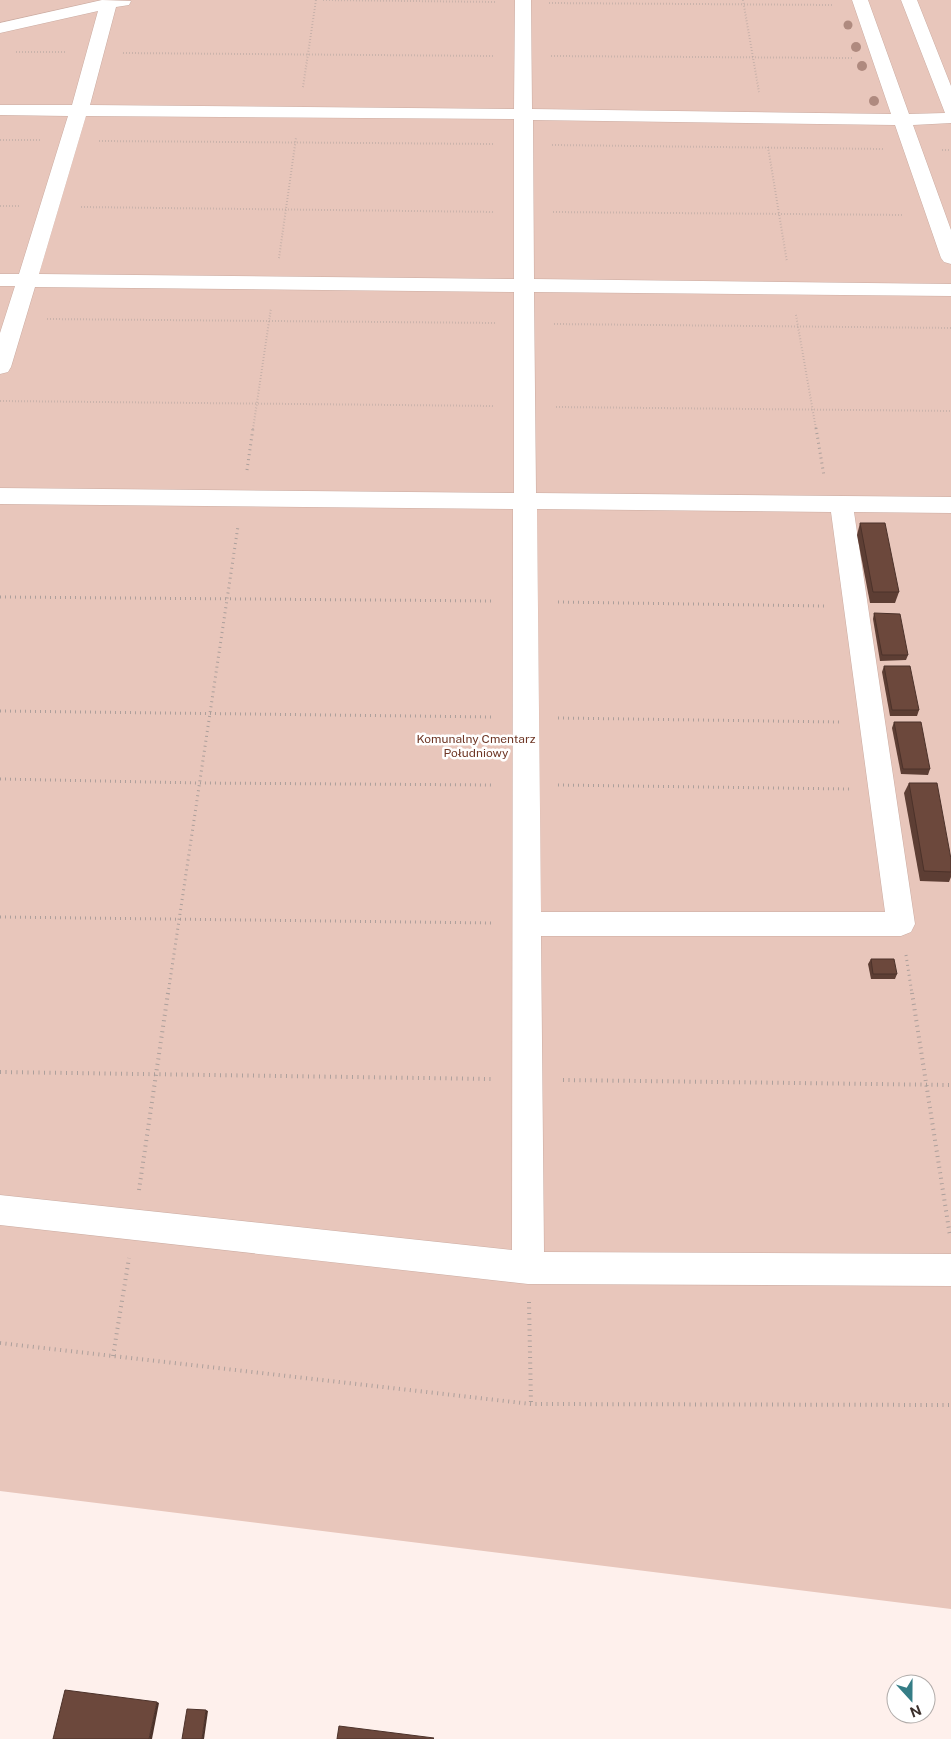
<svg xmlns="http://www.w3.org/2000/svg" width="951" height="1739" viewBox="0 0 951 1739" font-family="'Public Sans',sans-serif">
	<style>
		.green { fill: #e8c6bb }
		.lines { fill: none; stroke-linecap: round; stroke-linejoin: round }
		.minor-casing { stroke: #cbaca2; stroke-width: 1 }
		.path-far2 { stroke: #ac9f9b; stroke-width: 2; stroke-dasharray: 0.5 2.5; stroke-linecap: butt }
		.path-far1 { stroke: #ac9f9b; stroke-width: 3; stroke-dasharray: 1 4; stroke-linecap: butt }
		.path { stroke: #ac9f9b; stroke-width: 4; stroke-dasharray: 1 4.5; stroke-linecap: butt }
		.minor { fill: #fff; fill-rule: evenodd }
		.tree { fill: #af8a7f }
		.wall { fill: #5d3e34 }
		.shaded-wall { fill: #4c322a }
		.building { fill: #6c483c; stroke: #4c322a }
		.labels { text-anchor: middle; stroke-width: 5; stroke-linejoin: round; paint-order: stroke }
		.park-label { font-size: 12px; fill: #6f3726; stroke: #fff }
	</style>
	<rect width="100%" height="100%" fill="#fef0ec"/>
	<!-- green -->
	<polygon class="green" points="0,0 951,0 951,1609 0,1491"/>
	<g class="lines">
		<!-- minor casing -->
		<g class="minor-casing">
			<path id="minor" d="M102,0L131,1L129,5L116,7L90,105L514,109L515,0H531L532,109L891,114L852,0H868L909,114L945,113L901,0H917L951,86V123L913,125L951,230V264L944,262L941,258L895,125L533,120L534,279L951,284V296L534,292L536,493L951,497V513L854,512L915,924L911,932L901,936H541L544,1252L951,1254V1286L528,1284L0,1225V1195L512,1250L513,509L0,504V488L514,493V292L35,287L11,367L8,372L0,374V333L15,286H0V274H19L68,116L0,115V105H72L98,11L0,33V23ZM86,116L514,119V279L39,274ZM537,509L831,512L885,912H541Z"/>
		</g>
		<!-- path-far2 -->
		<g class="path-far2">
			<polyline points="323,0 496,2"/>
			<polyline points="743,0 759,92"/>
			<polyline points="549,3 833,5"/>
			<polyline points="16,52 67,52"/>
			<polyline points="123,53 494,56"/>
			<polyline points="551,56 852,58"/>
			<polyline points="303,87 316,0"/>
			<polyline points="0,140 40,140"/>
			<polyline points="99,141 495,144"/>
			<polyline points="552,145 883,149"/>
			<polyline points="768,147 787,262"/>
			<polyline points="942,150 951,150"/>
			<polyline points="0,206 19,206"/>
			<polyline points="81,207 494,212"/>
			<polyline points="553,212 904,215"/>
			<polyline points="279,258 296,138"/>
			<polyline points="796,315 816,429"/>
			<polyline points="47,319 495,323"/>
			<polyline points="554,324 951,328"/>
			<polyline points="0,401 494,406"/>
			<polyline points="556,407 951,411"/>
			<polyline points="253,429 271,308"/>
		</g>
		<!-- path-far1 -->
		<g class="path-far1">
			<polyline points="816,428 824,476"/>
			<polyline points="247,470 253,428"/>
			<polyline points="0,597 494,601"/>
			<polyline points="558,602 824,606"/>
			<polyline points="0,711 494,717"/>
			<polyline points="558,718 839,722"/>
			<polyline points="0,779 200,783 494,785"/>
			<polyline points="558,785 849,789"/>
			<polyline points="0,917 493,923"/>
			<polyline points="906,955 912,994"/>
			<polyline points="168,994 238,526"/>
		</g>
		<!-- path -->
		<g class="path">
			<polyline points="912,993 950,1236"/>
			<polyline points="0,1072 492,1079"/>
			<polyline points="563,1080 951,1085"/>
			<polyline points="139,1190 168,993"/>
			<polyline points="529,1302 531,1404"/>
			<polyline points="0,1343 531,1404 951,1405"/>
			<polyline points="113,1356 129,1258"/>
		</g>
		<!-- minor -->
		<use href="#minor" class="minor"/>
	</g>
	<!-- trees -->
	<g class="tree">
		<circle cx="848" cy="25" r="4.5"/>
		<circle cx="856" cy="47" r="5"/>
		<circle cx="862" cy="66" r="5"/>
		<circle cx="874" cy="101" r="5"/>
	</g>
	<!-- wall -->
	<g class="wall">
		<polygon points="860,523 899,592 895,603 870,603 857,535"/>
		<polygon points="874,613 908,655 906,660 880,661 873,619"/>
		<polygon points="884,666 919,710 917,716 890,716 882,672"/>
		<polygon points="894,722 930,769 928,775 901,774 892,728"/>
		<polygon points="909,783 951,859 951,877 949,882 920,881 904,793"/>
		<polygon points="871,959 897,974 895,979 871,979 868,964"/>
	</g>
	<!-- shaded-wall -->
	<g class="shaded-wall">
		<polygon points="157,1702 159,1703 152,1739 149,1739"/>
		<polygon points="206,1710 208,1711 204,1739 202,1739"/>
	</g>
	<!-- building -->
	<g class="building">
		<polygon points="860,523 885,523 899,592 873,592"/>
		<polygon points="874,613 900,614 908,655 882,655"/>
		<polygon points="884,666 910,666 919,710 892,710"/>
		<polygon points="894,722 921,722 930,769 903,769"/>
		<polygon points="909,783 937,783 951,859 951,872 924,871"/>
		<polygon points="871,959 894,959 897,974 873,974"/>
		<polygon points="65,1690 157,1702 149,1739 53,1739"/>
		<polygon points="187,1709 206,1710 202,1739 182,1739"/>
		<polygon points="339,1726 434,1738 433,1739 337,1739"/>
	</g>
	<g class="labels">
		<!-- park labels -->
		<g class="park-label">
			<text x="476" y="743">Komunalny Cmentarz<tspan x="476" dy="14">Południowy</tspan></text>
		</g>
	</g>
	<!-- north arrow -->
	<g transform="translate(911 1699) rotate(159)"><circle r="24" fill="#ffffff" stroke="#b1acaa"/>
	<path d="M0-4L9 19L0 12L-9 19Z" fill="#357d86"/>
	<text y="-8" font-size="14" font-weight="bold" text-anchor="middle" fill="#3b2f2b">N</text>
	</g>
</svg>
